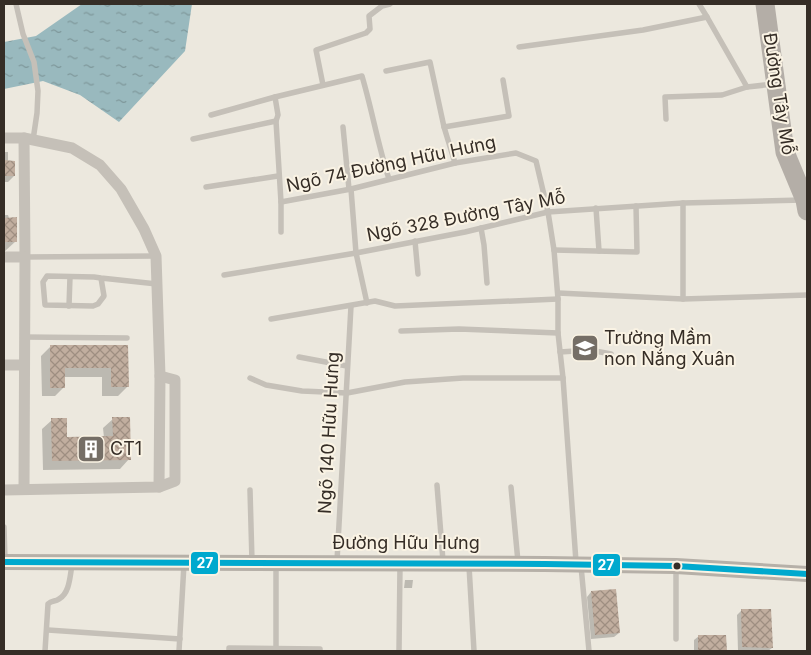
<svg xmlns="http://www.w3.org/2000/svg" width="811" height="655" viewBox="0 0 811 655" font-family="Inter,sans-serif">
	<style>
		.water { fill: url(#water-ripples) }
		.shadow { fill: #0003 }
		.building { fill: url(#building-cross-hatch) }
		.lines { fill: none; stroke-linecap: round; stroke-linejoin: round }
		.service { stroke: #c5c0b8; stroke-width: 5.5 }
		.minor { stroke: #c5c0b8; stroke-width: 11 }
		.secondary { stroke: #b6b0a8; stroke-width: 16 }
		.primary { stroke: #b4aea7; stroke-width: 19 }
		.bus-1-casing { stroke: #faf3e4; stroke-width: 10 }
		.bus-1 { stroke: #00a9ce; stroke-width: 6 }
		.bus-dot { fill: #352d26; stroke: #faf3e4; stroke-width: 2 }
		.labels { text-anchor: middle; stroke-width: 4; stroke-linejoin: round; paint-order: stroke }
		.street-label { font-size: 18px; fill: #352d26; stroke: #faf3e4 }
		.poi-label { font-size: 18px; fill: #352d26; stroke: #faf3e4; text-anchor: start }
		.line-badge { stroke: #faf3e4; stroke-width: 2 }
		.badge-label { font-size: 14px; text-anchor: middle; font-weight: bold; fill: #fff }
	</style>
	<defs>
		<pattern id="water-ripples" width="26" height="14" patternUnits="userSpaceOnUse" patternTransform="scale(1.25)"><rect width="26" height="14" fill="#99b9be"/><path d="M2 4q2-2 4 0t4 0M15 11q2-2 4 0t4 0" fill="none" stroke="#7e979a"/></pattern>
		<pattern id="building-cross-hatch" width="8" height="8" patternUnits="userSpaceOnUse" patternTransform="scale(1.25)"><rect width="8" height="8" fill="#c1ae9f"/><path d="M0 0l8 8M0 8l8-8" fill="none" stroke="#9e8e81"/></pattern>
	</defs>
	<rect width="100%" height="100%" fill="#ece8de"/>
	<!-- water -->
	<polygon class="water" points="82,4 192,4 185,51 119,122 80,95 43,81 4,89 4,42 36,36"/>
	<!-- shadow -->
	<g class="shadow">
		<polygon points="4,152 8,152 8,161 14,176 8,182 4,182"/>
		<polygon points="4,215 8,215 16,241 4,252"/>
		<polygon points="51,346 127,346 127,387 118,396 102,396 102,377 64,377 64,387 55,396 42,396 41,356"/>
		<polygon points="113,419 129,459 120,469 43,470 42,429 52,420 66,438 104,438 103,428"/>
		<polygon points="405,580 413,580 412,588 404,588"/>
		<polygon points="591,592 619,633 614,637 591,639 587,597"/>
		<polygon points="742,610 772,648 768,651 738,651 737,615"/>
		<polygon points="699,636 725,636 725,651 694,651 694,640"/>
		<polygon points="791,650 807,650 807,651 789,651"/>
	</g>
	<!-- building -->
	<g class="building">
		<polygon points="4,160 15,161 15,176 4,176"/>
		<polygon points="17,217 17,242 4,242 4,218"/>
		<polygon points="50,345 128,345 129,387 111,387 111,368 65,368 65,388 50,388"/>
		<polygon points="112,417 130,417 131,460 52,461 51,418 67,418 67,437 113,436"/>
		<polygon points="616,589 620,633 595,635 591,591"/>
		<polygon points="741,609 771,609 773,648 742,647"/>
		<polygon points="698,635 726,635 727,651 698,651"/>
	</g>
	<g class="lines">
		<!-- service -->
		<g class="service">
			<polyline points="16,4 23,34 34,62 38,91 37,113 33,140"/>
			<polyline points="699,4 707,17"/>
			<polyline points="519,47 643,30 707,17 747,87 774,84"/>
			<polyline points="386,71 430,62 444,127 455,163"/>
			<polyline points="323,85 316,50 366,33 370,29 369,16 382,6 390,4"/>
			<polyline points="275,97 278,115 276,121 281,202 351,189 455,163 516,153 536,161 548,212 554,250 558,299 558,333 563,378 576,562"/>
			<path d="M211,115L275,97L362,76C372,110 378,145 389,179"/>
			<polyline points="666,119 665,97 722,95 747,87"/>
			<polyline points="343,127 349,189"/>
			<polyline points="444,127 509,116 503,80"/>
			<polyline points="193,139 276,121"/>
			<polyline points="206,187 278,176"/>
			<polyline points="351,189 356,253 367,303"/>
			<polyline points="281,202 281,232"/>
			<polyline points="596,208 599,251"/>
			<polyline points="481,228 484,245 487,283"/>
			<polyline points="415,241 418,274"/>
			<polyline points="554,250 637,252 636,206"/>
			<polyline points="25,257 156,256"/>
			<polyline points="224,275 356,253 465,232 548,212 683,203 803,200"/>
			<polyline points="101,278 104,296 98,304 93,306 45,305 43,282 47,276 94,277 101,278 157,284"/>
			<polyline points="558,293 683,299 807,295"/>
			<polyline points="683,299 683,203"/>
			<polyline points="69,306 70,277"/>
			<polyline points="271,319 375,301 395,306 558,299"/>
			<polyline points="401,331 459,329 558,333"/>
			<polyline points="24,337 127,338"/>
			<polyline points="560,352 590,350 611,354"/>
			<polyline points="299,357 347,366"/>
			<polyline points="250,378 266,385 302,391 347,393 405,382 463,378 563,378"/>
			<polyline points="437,485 443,561"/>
			<polyline points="511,487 518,562"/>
			<polyline points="250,490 252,561"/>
			<polyline points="4,527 5,560"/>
			<polyline points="337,561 351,306"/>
			<polyline points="469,566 474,651"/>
			<polyline points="581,566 589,651"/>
			<polyline points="676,568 676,639"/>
			<polyline points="48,630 180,639"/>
			<polyline points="276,648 276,565"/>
			<path d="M45,651L48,604C52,600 55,602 59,599C70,593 70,575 72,565"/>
			<polyline points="179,651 184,564"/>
			<polyline points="229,651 229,648 320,649 320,651"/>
			<polyline points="399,651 400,566"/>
		</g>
		<!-- minor -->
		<g class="minor">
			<polyline points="4,138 24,138 72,148 100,165 121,189 144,229 156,256 160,376 159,487"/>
			<polyline points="4,257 25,257 24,138"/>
			<polyline points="4,365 23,365"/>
			<polyline points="24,489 25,257"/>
			<polyline points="4,490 159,487 175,481 175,380 160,376"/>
		</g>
		<!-- secondary -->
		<polyline class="secondary" points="4,562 545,564 676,566 807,574"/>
		<!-- primary -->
		<polyline class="primary" points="765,4 785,152 805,200 807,211"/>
		<!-- bus-1 casing -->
		<g class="bus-1-casing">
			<polyline id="bus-1" points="4,562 545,564 676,566 807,574"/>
		</g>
		<!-- bus-1 -->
		<use href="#bus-1" class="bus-1"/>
	</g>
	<!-- icons -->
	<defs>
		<g id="school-square" transform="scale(1.4375)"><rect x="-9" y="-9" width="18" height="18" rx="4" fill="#756e66" stroke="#faf3e4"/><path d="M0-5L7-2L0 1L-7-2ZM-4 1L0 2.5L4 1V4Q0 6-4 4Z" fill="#fff"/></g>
		<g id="building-square" transform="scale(1.4375)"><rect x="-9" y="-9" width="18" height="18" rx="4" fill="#756e66" stroke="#faf3e4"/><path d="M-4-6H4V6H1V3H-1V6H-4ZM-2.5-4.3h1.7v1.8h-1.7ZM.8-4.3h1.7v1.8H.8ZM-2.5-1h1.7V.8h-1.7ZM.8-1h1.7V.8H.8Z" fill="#fff"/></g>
	</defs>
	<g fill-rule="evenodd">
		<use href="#school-square" x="585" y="348"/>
		<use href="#building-square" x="91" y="449"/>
	</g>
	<!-- markers -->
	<circle class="bus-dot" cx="677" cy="566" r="4.5"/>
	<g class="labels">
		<!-- street labels -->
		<g class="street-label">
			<text transform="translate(779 94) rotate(81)" y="6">Đường Tây Mỗ</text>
			<text transform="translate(391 164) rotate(-12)" y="6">Ngõ 74 Đường Hữu Hưng</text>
			<text transform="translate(466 216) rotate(-11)" y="6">Ngõ 328 Đường Tây Mỗ</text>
			<text transform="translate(329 433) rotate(-87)" y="6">Ngõ 140 Hữu Hưng</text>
			<text x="406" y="549">Đường Hữu Hưng</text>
		</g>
		<!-- poi labels -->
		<g class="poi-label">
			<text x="604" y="344">Trường Mầm<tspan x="604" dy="21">non Nắng Xuân</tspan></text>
			<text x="110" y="455">CT1</text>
		</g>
	</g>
	<g class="line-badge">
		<rect x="190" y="551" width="29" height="24" rx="5" fill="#00a9ce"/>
		<rect x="592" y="553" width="29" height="24" rx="5" fill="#00a9ce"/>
	</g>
	<g class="badge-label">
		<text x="205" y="568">27</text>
		<text x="606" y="570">27</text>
	</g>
	<!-- border -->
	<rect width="811" height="655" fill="none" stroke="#352d26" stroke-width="10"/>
</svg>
